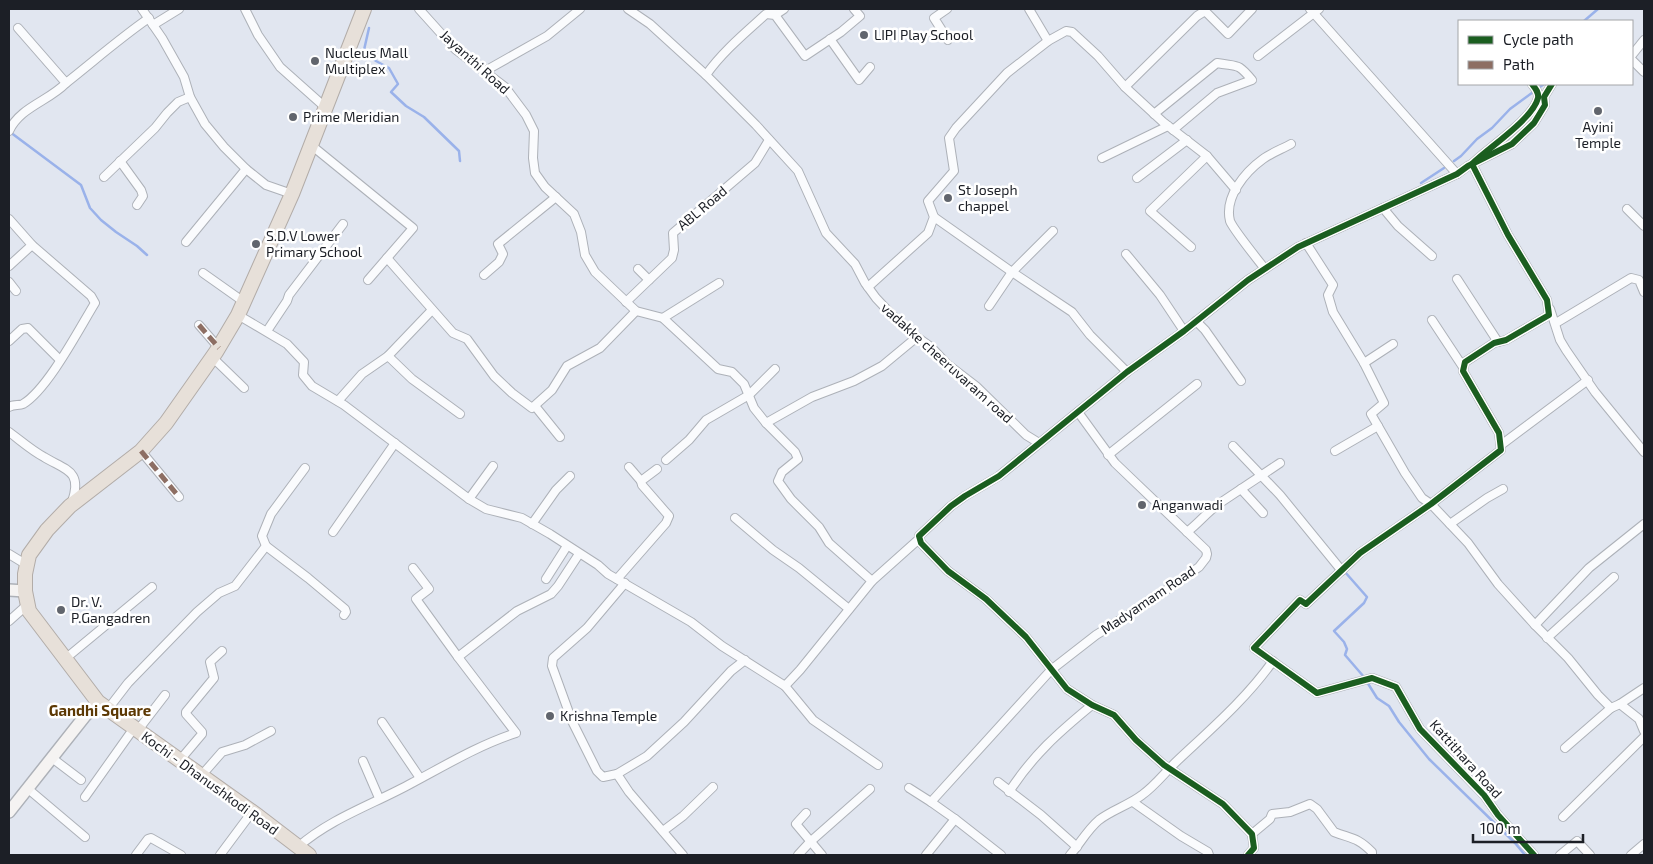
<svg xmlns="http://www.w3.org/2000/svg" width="1653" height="864" viewBox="0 0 1653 864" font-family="'Exo 2',sans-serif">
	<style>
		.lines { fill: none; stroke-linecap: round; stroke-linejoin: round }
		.stream { stroke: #9ab2ea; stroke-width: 2.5 }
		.street-casing { stroke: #adb1b8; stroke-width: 10 }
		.secondary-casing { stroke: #adb1b8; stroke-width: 14 }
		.highway-casing { stroke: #b2aca8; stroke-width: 16 }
		.street { stroke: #fafbfd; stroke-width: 8 }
		.secondary { stroke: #f5f3f2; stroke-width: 11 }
		.highway { stroke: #e7e0d9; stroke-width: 14 }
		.quiet { stroke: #8d6e63; stroke-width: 5; stroke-dasharray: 10 5; stroke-linecap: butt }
		.cycleway-casing { stroke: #fff; stroke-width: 9 }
		.cycleway { stroke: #1b5e20; stroke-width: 6 }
		.poi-dot { fill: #61656d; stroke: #fff; stroke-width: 2 }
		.labels { text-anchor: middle; stroke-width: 5; stroke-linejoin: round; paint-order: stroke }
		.poi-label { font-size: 14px; fill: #1c1f26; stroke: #fff; text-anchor: start }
		.street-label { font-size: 14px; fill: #1c1f26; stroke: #fff }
		.neighbourhood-label { font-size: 15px; font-weight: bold; fill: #5c3803; stroke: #fff }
	</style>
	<rect width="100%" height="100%" fill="#e1e6f0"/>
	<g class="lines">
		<!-- stream -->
		<g class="stream">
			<polyline points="1584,21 1598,9"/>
			<polyline points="369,28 364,50 376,61 389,68 398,84 391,92 406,106 424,117 459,151 460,161"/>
			<polyline points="10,132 81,185 90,208 101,220 116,232 137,246 147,255"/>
			<polyline points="1454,161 1461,156 1477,139 1492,128 1510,109 1544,84"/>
			<polyline points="1421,183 1444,168"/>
			<polyline points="1345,572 1367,597 1364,603 1334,631 1344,642 1347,649 1345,655 1364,677"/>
			<polyline points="1367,682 1377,698 1389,706 1399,722 1429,759 1515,843 1525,855"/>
		</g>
		<!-- street casing -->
		<g class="street-casing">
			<g id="street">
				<polyline points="142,9 162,38 184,77 190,97 205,124 224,147 246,169 266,185 292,194"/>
				<polyline points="245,9 258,35 280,67 326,108"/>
				<polyline points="419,9 455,49 505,87 526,115 534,131 533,158 535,173 545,187 574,214 581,232 585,255 595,272 636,311 663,318 718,369 732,372 744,384 754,408 766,423 795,452 798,459 782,472 778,481 791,499 819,527 829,543 872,581"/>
				<polyline points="628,9 650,24 706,75"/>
				<polyline points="770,9 775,15 784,9"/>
				<path d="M854,9L860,16L841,32L805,56L775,15L766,14C745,33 722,52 706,75L756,125L798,171L826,233L855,264L865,283L876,298L891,314L917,337L931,347L947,364L977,387L1026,435L1039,443"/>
				<polyline points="947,9 934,18 948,40"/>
				<polyline points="1029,9 1048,41"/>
				<polyline points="1310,9 1457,174"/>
				<polyline points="153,25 179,9"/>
				<polyline points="830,39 859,80 870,67"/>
				<polyline points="1632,55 1644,40"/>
				<polyline points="1258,56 1319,9"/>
				<polyline points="1632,60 1644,72"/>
				<polyline points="485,71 547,36 580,9"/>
				<path d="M66,83C94,61 120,38 149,18"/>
				<path d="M1532,84C1535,88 1539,92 1538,98C1533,119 1488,148 1472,164L1508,235L1547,300L1549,315L1506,340L1494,343L1465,362L1463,371L1499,433L1501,450L1431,504L1360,553L1306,604L1300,600L1254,648L1317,693L1372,678L1396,687L1420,729L1484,795L1498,815L1534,855"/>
				<polyline points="1125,87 1197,16 1205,11 1228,34 1252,9"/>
				<path d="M1154,114L1217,63C1238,67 1237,62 1252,80L1217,93L1173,130"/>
				<path d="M9,131C20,107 49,101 66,83L18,28"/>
				<polyline points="311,145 413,228 368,280"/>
				<polyline points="1102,158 1168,126"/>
				<polyline points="120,161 141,190 143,196 137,205"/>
				<polyline points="104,177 155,128 167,113 178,102 190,97"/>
				<polyline points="1137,178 1187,140"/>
				<polyline points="1383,208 1398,226 1432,256"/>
				<polyline points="1627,209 1644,226"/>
				<polyline points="934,217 1012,272 1072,312 1090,335 1127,372"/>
				<path d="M9,219L32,245L91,296L95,303C79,329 48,389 23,404C19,406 14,404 9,407"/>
				<polyline points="186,242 246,169"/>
				<polyline points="1306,243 1333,285 1328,295 1333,312 1364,363 1384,403 1371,414 1405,473 1422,498 1431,504 1468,543 1498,584 1535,625 1568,658 1598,695 1611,708 1620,704 1639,719 1644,731"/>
				<polyline points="1191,247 1150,211 1207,156"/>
				<polyline points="1126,254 1160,295 1184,331"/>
				<polyline points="387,258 453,333 467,339 494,376 512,393 532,408 552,390 567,366 600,348 636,311"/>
				<polyline points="9,266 32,245"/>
				<polyline points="638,269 649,280"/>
				<path d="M1265,269C1258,260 1233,229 1230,221C1224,197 1245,172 1263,159C1271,153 1282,149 1291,144"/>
				<polyline points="203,273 244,302"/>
				<polyline points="484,275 499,262 503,254 498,244 556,197"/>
				<polyline points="1457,279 1498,342"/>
				<polyline points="9,282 16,291"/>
				<polyline points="868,287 928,233 934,217 928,201 954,171 949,138 956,128 1007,73 1048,41 1066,31 1072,32 1098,56 1125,87 1163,122 1207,156 1236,190"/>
				<polyline points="626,302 672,258 674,250 673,233 755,163 769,140"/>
				<polyline points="989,306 1012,272 1053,231"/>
				<polyline points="1550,309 1560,340 1566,350 1595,392 1644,452"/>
				<polyline points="238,315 287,344 304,362 303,375 312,386 344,405 469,499 486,509 522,518 550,534 598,565 608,574 691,622 722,646 785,686 800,670 872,581 919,539"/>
				<polyline points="663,318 719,283"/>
				<polyline points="1432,320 1463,367"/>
				<polyline points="1196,321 1205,330 1241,381"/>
				<polyline points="1556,323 1631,278 1639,280 1644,292"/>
				<polyline points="199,325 219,348"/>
				<polyline points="267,331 287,301 289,295 343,224"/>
				<polyline points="9,341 22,329 28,328 60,360"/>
				<polyline points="388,356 432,310"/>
				<polyline points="212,357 244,388"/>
				<polyline points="1364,363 1393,344"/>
				<polyline points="338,401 362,374 388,356 412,379 460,414"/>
				<polyline points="535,406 560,437"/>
				<polyline points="766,423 812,397 854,381 882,366 917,337"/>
				<path d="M9,432C20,440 31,450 44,457C65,470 83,470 72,502"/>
				<polyline points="1501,445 1588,380"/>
				<polyline points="1233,446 1280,495 1342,571"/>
				<polyline points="141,451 179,497"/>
				<polyline points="1335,451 1378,426"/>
				<polyline points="1108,455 1197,384"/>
				<polyline points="666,460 689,440 706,420 749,395 775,369"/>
				<polyline points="629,467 641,481"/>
				<polyline points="1241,489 1263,513"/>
				<polyline points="469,499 493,466"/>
				<polyline points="735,518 773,550 799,568 849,609"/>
				<polyline points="532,524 556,490 570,476"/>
				<polyline points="1450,524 1487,498 1503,489"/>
				<polyline points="333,532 395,443"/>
				<path d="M1187,532C1199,523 1207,512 1220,503L1280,463"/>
				<polyline points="266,546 308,578 345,609 346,612 344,615"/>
				<polyline points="9,554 27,565"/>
				<polyline points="413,568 429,589 416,599 458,657"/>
				<polyline points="546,579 567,546"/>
				<polyline points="617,579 666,523 669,516 642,485 641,481 657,469"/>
				<polyline points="9,621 27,605"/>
				<polyline points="1535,625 1589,568 1644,524"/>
				<polyline points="1547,638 1614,577"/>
				<polyline points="65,659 152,587"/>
				<polyline points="785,686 813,720 878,765"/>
				<polyline points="1620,704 1644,688"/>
				<polyline points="108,709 128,683 197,612 219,593 235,586 266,546 262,536 271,514 305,468"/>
				<polyline points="382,722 420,778"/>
				<polyline points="138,730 165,695"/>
				<polyline points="1565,748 1611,708"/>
				<polyline points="52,758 81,780"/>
				<polyline points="180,760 202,734 202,732 186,714 186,712 214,678 210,662 222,651"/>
				<polyline points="363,761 379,798"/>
				<polyline points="617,774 603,777 597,771 572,721 552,666 553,658 587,628 625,583"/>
				<polyline points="201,776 222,752 245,745 271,731"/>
				<polyline points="998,782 1041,815 1077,847"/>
				<polyline points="27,788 85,837"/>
				<polyline points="909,788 931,802"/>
				<path d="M1009,792C1033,755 1058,733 1092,705"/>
				<polyline points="85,797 134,728"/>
				<polyline points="1133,802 1181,836 1208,852 1209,855"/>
				<polyline points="806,813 796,824 822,855"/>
				<polyline points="1563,817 1644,737"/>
				<polyline points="955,819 931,802 1051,670 1096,635 1149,602 1199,567 1206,558 1207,554 1206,550 1115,463 1078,412"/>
				<polyline points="663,831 683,816 713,787"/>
				<path d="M1252,834L1270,819L1272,814L1290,812L1310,804L1317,809L1334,832C1352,839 1357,837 1372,852V855"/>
				<path d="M298,847C331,818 374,804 412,783C446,765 479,745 516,733L458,657L517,611L551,594L558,586L579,554"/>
				<polyline points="136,855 148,839 151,838 181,855"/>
				<polyline points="220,855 252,812"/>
				<polyline points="683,855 629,792 617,774 647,756 684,722 731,671 745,660"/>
				<polyline points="798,855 810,842 870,789"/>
				<polyline points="926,855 955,819 1001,855"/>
				<path d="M1070,855C1080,844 1087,830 1099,820C1112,810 1129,805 1142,795C1156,785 1165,772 1178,760C1211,729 1246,699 1273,661"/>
				<polyline points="1248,855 1254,848 1252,834 1223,804 1164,765 1136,740 1114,715 1092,705 1067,689 1026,637 986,599 948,571 921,543 919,536 951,506 965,496 999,476 1127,372 1184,331 1248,280 1298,247 1457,174 1468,166 1512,144 1534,123 1545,105 1544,97 1552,84"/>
				<polyline points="1560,855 1577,841 1590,855"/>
				<polyline points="1631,855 1644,844"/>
			</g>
		</g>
		<!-- secondary casing -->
		<g class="secondary-casing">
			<g id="secondary">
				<polyline points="9,590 25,591"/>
				<polyline points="9,812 85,716 98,702"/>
			</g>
		</g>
		<!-- highway casing -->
		<g class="highway-casing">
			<polyline id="highway" points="309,855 258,816 98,702 29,611 25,591 25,574 29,555 47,530 70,506 141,451 166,423 216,352 238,315 292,194 364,9"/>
		</g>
		<!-- street -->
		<use href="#street" class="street"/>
		<!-- secondary -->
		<use href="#secondary" class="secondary"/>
		<!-- highway -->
		<use href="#highway" class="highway"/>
		<!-- quiet -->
		<g class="quiet">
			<polyline points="199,325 219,348"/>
			<polyline points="141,451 179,497"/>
		</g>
		<!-- cycleway casing -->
		<g class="cycleway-casing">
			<g id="cycleway">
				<path d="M1532,84C1535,88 1539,92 1538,98C1533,119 1488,148 1472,164L1508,235L1547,300L1549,315L1506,340L1494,343L1465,362L1463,371L1499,433L1501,450L1431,504L1360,553L1306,604L1300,600L1254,648L1317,693L1372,678L1396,687L1420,729L1484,795L1498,815L1534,855"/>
				<polyline points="1248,855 1254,848 1252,834 1223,804 1164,765 1136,740 1114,715 1092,705 1067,689 1026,637 986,599 948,571 921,543 919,536 951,506 965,496 999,476 1127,372 1184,331 1248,280 1298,247 1457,174 1468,166 1512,144 1534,123 1545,105 1544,97 1552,84"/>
			</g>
		</g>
		<!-- cycleway -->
		<use href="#cycleway" class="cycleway"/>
	</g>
	<!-- markers -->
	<g class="poi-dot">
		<circle cx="864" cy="35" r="5"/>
		<circle cx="315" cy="61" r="5"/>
		<circle cx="1598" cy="111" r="5"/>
		<circle cx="293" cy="117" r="5"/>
		<circle cx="948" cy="198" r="5"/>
		<circle cx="256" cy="244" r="5"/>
		<circle cx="1142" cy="505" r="5"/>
		<circle cx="61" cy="610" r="5"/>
		<circle cx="550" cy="716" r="5"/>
	</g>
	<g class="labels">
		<!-- poi labels -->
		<g class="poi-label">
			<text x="874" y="40">LIPI Play School</text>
			<text x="325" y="58">Nucleus Mall<tspan x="325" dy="16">Multiplex</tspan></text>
			<text x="303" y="122">Prime Meridian</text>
			<text x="1598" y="132" text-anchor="middle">Ayini<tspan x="1598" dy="16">Temple</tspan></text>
			<text x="958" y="195">St Joseph<tspan x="958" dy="16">chappel</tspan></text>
			<text x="266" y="241">S.D.V Lower<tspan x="266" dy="16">Primary School</tspan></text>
			<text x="1152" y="510">Anganwadi</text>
			<text x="71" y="607">Dr. V.<tspan x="71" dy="16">P.Gangadren</tspan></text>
			<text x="560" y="721">Krishna Temple</text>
		</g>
		<!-- street labels -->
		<g class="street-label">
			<text transform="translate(475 62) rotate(42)" y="5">Jayanthi Road</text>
			<text transform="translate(702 208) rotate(-40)" y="5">ABL Road</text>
			<text transform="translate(947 363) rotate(42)" y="5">vadakke cheeruvaram road</text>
			<text transform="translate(1148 600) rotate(-34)" y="5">Madyamam Road</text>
			<text transform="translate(1466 759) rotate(48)" y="5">Kattithara Road</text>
			<text transform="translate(210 783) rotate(36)" y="5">Kochi - Dhanushkodi Road</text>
		</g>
		<!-- neighbourhood labels -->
		<g class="neighbourhood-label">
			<text x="100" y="716">Gandhi Square</text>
		</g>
	</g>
	<!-- border -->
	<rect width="1653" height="864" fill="none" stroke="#1c1f26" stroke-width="20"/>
	<!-- legend -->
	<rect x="1458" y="20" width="175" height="65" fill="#ffffff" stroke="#a4a5a8"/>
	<rect x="1468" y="36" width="25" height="8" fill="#1b5e20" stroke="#a4a5a8"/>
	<text x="1503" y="45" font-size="15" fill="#1c1f26">Cycle path</text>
	<rect x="1468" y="61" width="25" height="8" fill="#8d6e63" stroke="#a4a5a8"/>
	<text x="1503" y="70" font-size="15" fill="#1c1f26">Path</text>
	<!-- scale -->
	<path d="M1473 834v8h110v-8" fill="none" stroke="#1c1f26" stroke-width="2.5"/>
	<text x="1480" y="834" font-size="15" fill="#1c1f26" stroke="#ffffff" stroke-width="4" paint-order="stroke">100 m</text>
</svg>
